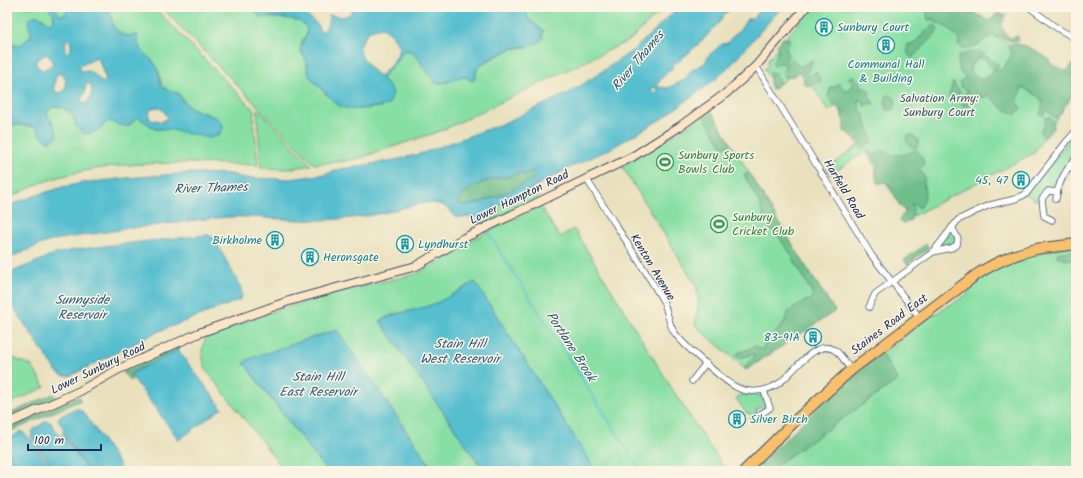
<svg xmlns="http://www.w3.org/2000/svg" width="1083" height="478" viewBox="0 0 1083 478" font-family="Kalam,sans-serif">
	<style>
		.green { fill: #88dfa4; stroke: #528781 }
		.forest { fill: #6ebe8a; stroke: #447674 }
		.water { fill: #54becf; stroke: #387696; fill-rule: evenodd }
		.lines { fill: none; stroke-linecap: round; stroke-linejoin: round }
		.stream { stroke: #54becf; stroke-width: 1.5 }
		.street-casing { stroke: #3a4a6c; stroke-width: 7 }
		.secondary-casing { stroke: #3a4a6c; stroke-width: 10 }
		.highway-casing { stroke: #3a4a6c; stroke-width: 12 }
		.street { stroke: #fff; stroke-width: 5.5 }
		.secondary { stroke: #fce5c4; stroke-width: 8 }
		.highway { stroke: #f8bf6c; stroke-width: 10 }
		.labels { text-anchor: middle; stroke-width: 3; stroke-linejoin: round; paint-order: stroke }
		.culture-label { font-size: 12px; fill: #0d838f; stroke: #fcf5e5; text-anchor: start }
		.park-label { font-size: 12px; fill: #365b70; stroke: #fcf5e5 }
		.leisure-label { font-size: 12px; fill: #27864d; stroke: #fcf5e5; text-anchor: start }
		.street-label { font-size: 12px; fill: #1b2f5e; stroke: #fcf5e5 }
		.water-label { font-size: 13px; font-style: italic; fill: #2c5a80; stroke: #fcf5e5 }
	</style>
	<rect width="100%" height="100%" fill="#fcf5e5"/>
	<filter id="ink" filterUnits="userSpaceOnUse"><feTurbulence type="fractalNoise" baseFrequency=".025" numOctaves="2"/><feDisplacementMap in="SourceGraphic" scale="8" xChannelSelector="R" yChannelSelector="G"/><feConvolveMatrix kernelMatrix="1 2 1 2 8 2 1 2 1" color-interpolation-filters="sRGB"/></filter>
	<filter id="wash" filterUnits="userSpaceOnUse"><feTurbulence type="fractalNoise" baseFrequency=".012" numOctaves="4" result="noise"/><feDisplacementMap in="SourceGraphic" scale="16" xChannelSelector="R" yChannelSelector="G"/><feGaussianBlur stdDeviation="0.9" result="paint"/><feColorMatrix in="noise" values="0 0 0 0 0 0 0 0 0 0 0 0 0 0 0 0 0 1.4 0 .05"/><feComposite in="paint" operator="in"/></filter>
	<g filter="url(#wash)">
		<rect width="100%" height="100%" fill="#e9e1bd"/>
		<!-- green -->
		<g class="green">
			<path d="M7,7H47L53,13L54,18L52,22L49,23L41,17C35,28 30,44 15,46L7,35Z"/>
			<polygon points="58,7 69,7 66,14 60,16 56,10"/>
			<path d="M94,7H154L253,109L258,165C187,163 115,158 46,181C33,185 20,193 7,199V126C16,123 19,126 26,126C34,126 38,126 40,135L48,141L54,124L48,117L47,113L52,107C64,105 74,115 76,126L95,132L108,121C117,122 120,127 130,125L135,119L138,117L155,129H168L188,133L219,135L217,133L218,132L217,118C198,110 189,111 178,93L168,91L162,86L159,72L153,61L144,54L137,44L135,34C129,40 117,33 113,26C111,21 112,16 109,11L98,12L95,11Z"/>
			<path d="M161,7H258L257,14C262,15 268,18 273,18C287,19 297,15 307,28V33L302,41L301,52L306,60L309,76L335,103C351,113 363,108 382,107L384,83L382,78L405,50C421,51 425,79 438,83C447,85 454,78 462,76L474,80L478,66L511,49L526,47L538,43L544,31L528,19L526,11L528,7H665L630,40L443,130L354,160L314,164Z"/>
			<polygon points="812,7 923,7 960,18 1076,80 1076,89 1034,153 909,218 866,151 830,175 827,169 861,143 837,105 828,111 802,68 775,87 764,69 769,65 767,63 769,58"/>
			<polygon points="258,109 311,165 288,169 261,168 257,110"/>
			<path d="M710,109L808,270L835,311L746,370L695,325C698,312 699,300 697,287L622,166L684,129Z"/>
			<polygon points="1076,131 1076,158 1057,192 1052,191 1042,199 1035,200 1026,194"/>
			<polygon points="533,188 539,198 485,224 482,220 482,215"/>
			<path d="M540,206L560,237L574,229L674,392L726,471H596L475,282C459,290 443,302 425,307C411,312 392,312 380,321L484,471H434L337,330L308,339L246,361L250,372L327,471H285L206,370C202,357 199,347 208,336L277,310L338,292L416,274L435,264L454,250L481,235Z"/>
			<polygon points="952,227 958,239 957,245 933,252"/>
			<polygon points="1076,244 1076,471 768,471 897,380 881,353 898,342 922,322 968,294 963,285 993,264"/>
			<polygon points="7,354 10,357 31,365 45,387 7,405"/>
			<polygon points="740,395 762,395 765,407 763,409 761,407 756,410 756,414 754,415 746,413 736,398"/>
		</g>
		<!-- forest -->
		<g class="forest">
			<path d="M923,7H961L966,10L977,14L989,21L997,13L1006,15L1001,26L1006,35L1011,38L1018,36V42C1010,42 1006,39 999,37C991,34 985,40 979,44C976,46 973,46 970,49L962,48L958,44L959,40L950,29L938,23L933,19L928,20L926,10Z"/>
			<path d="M934,24L938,29L936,33L912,58C906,54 907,50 908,44H913L930,27Z"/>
			<polygon points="783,38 788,38 790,41 786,48 788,56 784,64 779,63 775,67 773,65 773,62 778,53 777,44"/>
			<path d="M1011,44C1026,43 1038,52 1050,60L1049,63L1066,71L1076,61V74L1072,75L1073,77L1076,79V92L1069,99L1068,103L1062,109V112L1059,116L1054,117L1046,110L1043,116L1040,114L1043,103L1039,97L1024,88L1021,89L1018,103L1021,108L1016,114L1003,109L989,95L982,98L976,92L974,93L977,99H974L971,96L968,106H963L960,100L961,95L967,94V91L961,87L959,83L966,77C957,74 959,64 958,56C976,49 983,52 998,65L999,66L995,69L992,68L985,59L979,58L971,65L970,71L973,75L977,76L979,79H984L990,76L993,71L1002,70L1012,54L1009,47Z"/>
			<path d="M791,58L800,67L812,60L813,62L810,64L811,68L806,73L809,76L816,72L821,81L816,82L809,87L803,83C805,78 803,75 799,72L795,76L785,77L783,71L786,64Z"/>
			<polygon points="770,72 775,73 780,82 775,88 772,89 770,83"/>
			<path d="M854,76L862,85L861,89L865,88L870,91L869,96L874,103L871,104L869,103L864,106L862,100H858L860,110L865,116L866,124L873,138L870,143L864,148C855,143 854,135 844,131V126L845,124L842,117V111L834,104L828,96L831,87H836L837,84H839L845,90H849L853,86L849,77Z"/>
			<polygon points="953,82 960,92 954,101 949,96"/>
			<path d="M888,94L891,97L893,96C897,102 896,104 893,110H886L885,99Z"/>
			<polygon points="710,109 731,144 723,147 703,115"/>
			<polygon points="1049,117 1053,122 1053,128 1046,137 1042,136 1040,132 1045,125 1045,118"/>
			<polygon points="911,134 918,140 919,145 917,147 913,148 906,140 907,136"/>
			<path d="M868,149L874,155L882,150C897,158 901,155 917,150L923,159L924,165L919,168L925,178C921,189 930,193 920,208L912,203L913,212L911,220L903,223L899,220L906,211L900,206L888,183L884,182L878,184C875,176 875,171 878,164L866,151Z"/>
			<path d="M529,171L536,172V176C523,186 476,208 460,205L459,203C461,189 484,181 496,178C499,177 503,178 506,177C511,176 515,173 521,172L523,175H528Z"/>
			<path d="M749,173L808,270L835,311L746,370L744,368L754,357V354L739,358L737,357L736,355L738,353L756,346L759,349H763L766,339C777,333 785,324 788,312L805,301L811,300L813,297L811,291L790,253L776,233L769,228L765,221L760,204L744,175Z"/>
			<polygon points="926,244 929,248 907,264 904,260"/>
			<polygon points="1076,250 1076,258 1066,260 1062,257 1057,257 1057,253"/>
			<polygon points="178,345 178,350 130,374 133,378 130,381 123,372"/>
			<path d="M881,353L898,380L768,471H751C772,454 790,434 809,416C832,393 856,372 881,353Z"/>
			<polygon points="53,394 57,398 7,424 7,415"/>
			<polygon points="79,396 81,400 7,433 7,428"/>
		</g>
		<!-- water -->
		<g class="water">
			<path d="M47,7H58L56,10L60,16L66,14L69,7H94L95,11L98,12L109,10C112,15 111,20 113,25C117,34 129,39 137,34L138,35C135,52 149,54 156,66C160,72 158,79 161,84C164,90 172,91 178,93C181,97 183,103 188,106C199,114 214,113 223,124L222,132L220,134L218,132L217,133L220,135L210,138L167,129H155L138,117L135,119L128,126C120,127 116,122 108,121L95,132L84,134C82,131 79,129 77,127C75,124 75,120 74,117C69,108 53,101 47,113C48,120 69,139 48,141L40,135L38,129C30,125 15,123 7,126V35L15,46L21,44L32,36L28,23L30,18C38,13 42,17 49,23L54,21V14ZM69,39C72,45 72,49 68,53L65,50L66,40ZM47,54L53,61L51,66L42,70L36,65V60ZM94,58H98L106,80L103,83L92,72L80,70L79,67ZM60,73L65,76L66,87L62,93L56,92L54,88L56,75ZM86,84H91C92,92 92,97 86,104L82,103L81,99L85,93ZM156,107C162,108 165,112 168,118L161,122L157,120L153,121L149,118C149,112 149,109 156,107Z"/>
			<path d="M258,7H304V13L318,25L319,30L322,32C328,29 328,21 329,15L343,17L352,13L351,7H528C522,21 537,24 544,32L542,34L543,38C536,48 523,45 513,48C501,52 489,60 478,66L474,80L472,81C458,69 451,87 435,82L422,66C420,59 412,50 405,50L382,78L383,82L388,84L393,93L389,104C382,108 375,106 368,108C353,110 348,111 335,103L309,76L306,60L300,49C301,44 306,37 307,32C309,15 269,18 260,17L257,14ZM382,27L392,35L400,47C398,57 388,71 379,76L371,69L361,55L360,48L363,39L370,30Z"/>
			<path d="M679,7H734L723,15L722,19L702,41L678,62L673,63L674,66L660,80L658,85V86L656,88L653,87L651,89L653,93L656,92L657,88L659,87L668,88L684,80L692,70L705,63L708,56L722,44L728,43L730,39L740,30L747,19L753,18L763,7H782L729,67L717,78L663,118L610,149L569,168L482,215V220L485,224L481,226L479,219L475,217H455C445,199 427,202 410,206C375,217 336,221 299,220C275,219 252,216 229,217C196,219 164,225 132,228L131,227H125V229L59,239L44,243L7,259V207C24,198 45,193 63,187C69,185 76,186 81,182L84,183L127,178L190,173L232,174L242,178L291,179L325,174L341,169L395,160L423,153L504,123L564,95L585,83L635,49ZM529,171L536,172V176C523,186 476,208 460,205L459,203C461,189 484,181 496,178C500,177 503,178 506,177C511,176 516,173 521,172L523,175H528Z"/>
			<polygon points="208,235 214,238 241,288 242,295 240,300 157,332 70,376 64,376 57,372 7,298 7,274 55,254 74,250 112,245"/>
			<path d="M475,282L596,471H484L380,321C393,313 410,312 425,307C443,302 459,290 475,282Z"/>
			<polygon points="337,330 434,471 327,471 244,363 246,361 254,357 308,339"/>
			<polygon points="178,350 222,408 179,440 130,374"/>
			<polygon points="74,409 79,409 84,413 119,464 120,471 89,471 62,431 64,429 58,420 59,417"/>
			<polygon points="46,421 50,422 60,436 63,435 88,471 55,471 31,437 33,430"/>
			<polygon points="21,431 30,439 53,471 21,471 9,455 11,453 7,446 7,441"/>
			<polygon points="7,453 20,471 7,471"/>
		</g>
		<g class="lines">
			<!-- stream -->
			<polyline class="stream" points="487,231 641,471"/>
		</g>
	</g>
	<g filter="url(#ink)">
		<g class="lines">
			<!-- street casing -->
			<g class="street-casing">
				<g id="street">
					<polyline points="1029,7 1057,28 1076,39"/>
					<polyline points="756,66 872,256 920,318"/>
					<polyline points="1070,166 1076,172"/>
					<path d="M586,178C611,219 639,259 663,301C668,311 668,323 674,332C681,343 726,383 738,388C750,394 767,391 778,384C793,374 816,336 836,351C842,355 846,364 851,370"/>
					<path d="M1056,199C1058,182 1065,170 1076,158"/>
					<polyline points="1052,220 1044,216 1042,199 1048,191 1057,192"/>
					<polyline points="933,252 951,248 957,245 958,239 952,227"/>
					<polyline points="869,307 875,294 933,252 958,220 974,212 990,205 1015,199 1026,194 1067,141 1076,131"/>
					<polyline points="692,381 706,363"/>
					<polyline points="753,419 770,408 764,391"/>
				</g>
			</g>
			<!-- secondary casing -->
			<g class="secondary-casing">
				<polyline id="secondary" points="7,424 80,391 117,370 199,333 289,301 416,266 464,238 632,157 679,127 725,94 741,80 756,66 806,7"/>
			</g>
			<!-- highway casing -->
			<g class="highway-casing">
				<path id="highway" d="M744,471L796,420L851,370L976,275C994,263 1014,254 1036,249C1049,247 1063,246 1076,244"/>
			</g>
			<!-- street -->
			<use href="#street" class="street"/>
			<!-- secondary -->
			<use href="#secondary" class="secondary"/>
			<!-- highway -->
			<use href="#highway" class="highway"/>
		</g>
	</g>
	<!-- icons -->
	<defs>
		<g id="building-ring" transform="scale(0.9)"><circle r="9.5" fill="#fcf5e5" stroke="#0f9aa8" stroke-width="1.5"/><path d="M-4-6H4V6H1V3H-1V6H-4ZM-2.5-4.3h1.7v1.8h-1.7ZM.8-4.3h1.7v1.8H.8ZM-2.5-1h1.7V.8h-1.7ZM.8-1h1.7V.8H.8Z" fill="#0f9aa8"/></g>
		<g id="stadium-ring" transform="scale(0.9)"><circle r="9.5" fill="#fcf5e5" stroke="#2e9e5b" stroke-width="1.5"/><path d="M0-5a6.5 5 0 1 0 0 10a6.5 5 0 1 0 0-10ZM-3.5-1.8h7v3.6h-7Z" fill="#2e9e5b"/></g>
	</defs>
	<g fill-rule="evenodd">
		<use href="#building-ring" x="824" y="27"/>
		<use href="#building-ring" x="886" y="45"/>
		<use href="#stadium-ring" x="665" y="162"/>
		<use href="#building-ring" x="1021" y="180"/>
		<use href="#stadium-ring" x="719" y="224"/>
		<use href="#building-ring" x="275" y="240"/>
		<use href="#building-ring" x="405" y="244"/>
		<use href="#building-ring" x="310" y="257"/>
		<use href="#building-ring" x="813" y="337"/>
		<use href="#building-ring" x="737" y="419"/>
	</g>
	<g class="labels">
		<!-- culture labels -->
		<g class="culture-label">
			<text x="837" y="31">Sunbury Court</text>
			<text x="886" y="68" text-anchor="middle">Communal Hall<tspan x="886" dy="14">&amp; Building</tspan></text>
			<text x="1008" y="184" text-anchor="end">45, 47</text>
			<text x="262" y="244" text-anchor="end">Birkholme</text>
			<text x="418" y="248">Lyndhurst</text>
			<text x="323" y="261">Heronsgate</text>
			<text x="800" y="341" text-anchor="end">83-91A</text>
			<text x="750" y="423">Silver Birch</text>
		</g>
		<!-- park labels -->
		<g class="park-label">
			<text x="939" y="102">Salvation Army:<tspan x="939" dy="14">Sunbury Court</tspan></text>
		</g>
		<!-- leisure labels -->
		<g class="leisure-label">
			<text x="678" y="159">Sunbury Sports<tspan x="678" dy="14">Bowls Club</tspan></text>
			<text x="732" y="221">Sunbury<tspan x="732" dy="14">Cricket Club</tspan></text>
		</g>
		<!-- street labels -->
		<g class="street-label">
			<text transform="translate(844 189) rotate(59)" y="4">Harfield Road</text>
			<text transform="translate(519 197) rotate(-26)" y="4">Lower Hampton Road</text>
			<text transform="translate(653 267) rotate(59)" y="4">Kenton Avenue</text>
			<text transform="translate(889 324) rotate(-37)" y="4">Staines Road East</text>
			<text transform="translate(98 368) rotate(-26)" y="4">Lower Sunbury Road</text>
		</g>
		<!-- water labels -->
		<g class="water-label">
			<text transform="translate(637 60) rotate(-50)" y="5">River Thames</text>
			<text transform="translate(211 187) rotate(-2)" y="5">River Thames</text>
			<text x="82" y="304">Sunnyside<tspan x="82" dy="15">Reservoir</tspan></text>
			<text x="460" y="348">Stain Hill<tspan x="460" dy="15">West Reservoir</tspan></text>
			<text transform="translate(572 346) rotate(57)" y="5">Portlane Brook</text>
			<text x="318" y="381">Stain Hill<tspan x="318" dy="15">East Reservoir</tspan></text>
		</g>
	</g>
	<!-- margin -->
	<rect width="1083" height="478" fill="none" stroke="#fcf5e5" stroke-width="24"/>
	<!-- scale -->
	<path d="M28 444v6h73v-6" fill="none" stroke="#1b2f5e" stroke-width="2"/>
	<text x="34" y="444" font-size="12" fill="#1b2f5e" stroke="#fcf5e5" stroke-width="3" paint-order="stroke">100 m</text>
</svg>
